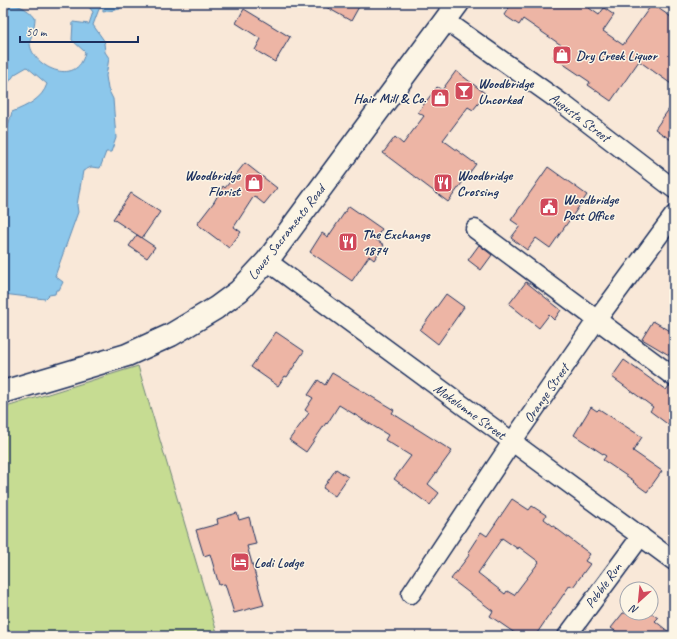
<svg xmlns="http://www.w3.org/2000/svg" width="677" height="639" viewBox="0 0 677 639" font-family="Caveat,sans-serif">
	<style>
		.green { fill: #c6dc92; stroke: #708678 }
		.water { fill: #8cc7eb; stroke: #5f8ab3 }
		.building { fill: #edb5a5; stroke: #1b2f5e; fill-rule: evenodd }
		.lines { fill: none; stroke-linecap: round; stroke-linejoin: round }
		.minor-casing { stroke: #1b2f5e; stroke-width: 21 }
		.secondary-casing { stroke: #1b2f5e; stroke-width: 25 }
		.minor { stroke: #fcf5e5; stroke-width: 18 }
		.secondary { stroke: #fcf5e5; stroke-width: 22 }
		.labels { text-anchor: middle; stroke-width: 3; stroke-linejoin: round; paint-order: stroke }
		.poi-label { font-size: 14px; font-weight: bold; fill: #1b2f5e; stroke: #fcf5e5; text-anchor: start }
		.street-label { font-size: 14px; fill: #1b2f5e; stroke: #fcf5e5 }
	</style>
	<rect width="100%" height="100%" fill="#f9e8d8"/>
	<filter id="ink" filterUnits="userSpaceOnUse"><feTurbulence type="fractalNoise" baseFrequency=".025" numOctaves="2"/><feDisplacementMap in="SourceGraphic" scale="8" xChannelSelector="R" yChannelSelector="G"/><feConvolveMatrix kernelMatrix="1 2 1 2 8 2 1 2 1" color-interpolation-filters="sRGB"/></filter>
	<g filter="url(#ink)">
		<!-- green -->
		<polygon class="green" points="138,366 218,636 3,636 3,408"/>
		<!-- water -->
		<path class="water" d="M3,3C15,3 28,8 35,18C35,26 31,36 30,42C29,65 78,90 85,52L72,40L73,22L89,24L93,12L86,3H124L120,4V9L103,12V8L99,9L93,25L105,42L104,43L105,52L109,58L106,76L108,89L113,99L116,138L111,152H106L100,168L91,167L83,171L77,205L78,212L55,276L63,282L59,290H56L55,294L49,295L45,299L3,294V132L7,129L12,112C27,106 42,99 47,84L27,67L15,74L3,90Z"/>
		<!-- building -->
		<g class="building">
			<polygon points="319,3 361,3 351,21"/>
			<polygon points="512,3 582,3 599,15 604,8 614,15 603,31 623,45 652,4 674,19 674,86 639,61 611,101 588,85 590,82 553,57 561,45 523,19 519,25 504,15"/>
			<polygon points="244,9 290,37 275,62 255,50 261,39 236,23"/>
			<polygon points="456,71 486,94 473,110 468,107 443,140 476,164 448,202 383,153 395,137 403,144 424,116 418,112 437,87 442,90"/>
			<polygon points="674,102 674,142 655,129"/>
			<polygon points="245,163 277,188 264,204 254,196 234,227 241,232 229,248 197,224 214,202 223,186 225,188"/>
			<polygon points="548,167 587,195 550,248 536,238 527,250 511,238 520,226 511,220"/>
			<polygon points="131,193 160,212 142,238 113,219"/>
			<polygon points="349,206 382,229 375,239 384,245 374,260 369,256 352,281 310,252 322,233 328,237"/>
			<polygon points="137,235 155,247 147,258 129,246"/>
			<polygon points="479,245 492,255 481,270 468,260"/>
			<polygon points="526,282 561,310 554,320 549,315 539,328 509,304"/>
			<polygon points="446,294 464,307 438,344 420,330"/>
			<polygon points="653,321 674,333 674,358 642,339"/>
			<polygon points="276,332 304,351 287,377 285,376 278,386 251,367"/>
			<polygon points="624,360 666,390 669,386 674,387 674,429 650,411 653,407 612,377"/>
			<polygon points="332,373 394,410 392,413 452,451 428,484 439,493 430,505 394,479 411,456 385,440 388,435 339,405 327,424 326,423 306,452 289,440 309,413 305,410 313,398 308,395 318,380 325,385"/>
			<polygon points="591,407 597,411 599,409 642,437 633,451 662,471 647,492 633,482 634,481 603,460 606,456 574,435"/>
			<polygon points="336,469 348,477 335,496 323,488"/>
			<path d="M512,499L529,510L532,506L546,515L544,519L590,554L585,561L590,564L573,587L570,585L535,636H519L490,616L493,611L451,579L470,554L468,552L481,532L487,536ZM502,538L518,549L519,547L539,562L514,595L507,591L505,594L478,573Z"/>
			<polygon points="237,513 239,520 249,517 256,544 247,546 264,605 234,613 225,584 219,585 210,554 204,556 196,530 218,524 217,519"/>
			<polygon points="623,613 651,613 658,618 655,621 674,636 622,636 611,628"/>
		</g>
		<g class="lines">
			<!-- minor casing -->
			<g class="minor-casing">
				<g id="minor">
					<polyline points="445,20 566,106 674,189"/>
					<polyline points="475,229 674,377"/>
					<polyline points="267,261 674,561"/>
					<polyline points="411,594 512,442 596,321 674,215"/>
					<polyline points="567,636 641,536"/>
				</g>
			</g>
			<!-- secondary casing -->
			<g class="secondary-casing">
				<polyline id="secondary" points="3,392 127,355 171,335 216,308 239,291 267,261 458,3"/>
			</g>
			<!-- minor -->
			<use href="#minor" class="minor"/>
			<!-- secondary -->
			<use href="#secondary" class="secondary"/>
		</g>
	</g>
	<!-- icons -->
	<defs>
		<g id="shop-square" transform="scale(1)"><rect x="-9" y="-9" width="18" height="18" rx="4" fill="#d1495b" stroke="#fcf5e5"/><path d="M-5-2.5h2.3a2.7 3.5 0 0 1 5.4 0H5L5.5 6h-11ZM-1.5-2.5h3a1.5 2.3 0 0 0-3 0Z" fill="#fff"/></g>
		<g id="bar-square" transform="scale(1)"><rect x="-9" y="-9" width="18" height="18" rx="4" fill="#d1495b" stroke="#fcf5e5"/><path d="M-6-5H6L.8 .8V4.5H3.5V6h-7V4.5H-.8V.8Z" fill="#fff"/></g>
		<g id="restaurant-square" transform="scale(1)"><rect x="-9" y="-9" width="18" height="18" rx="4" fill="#d1495b" stroke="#fcf5e5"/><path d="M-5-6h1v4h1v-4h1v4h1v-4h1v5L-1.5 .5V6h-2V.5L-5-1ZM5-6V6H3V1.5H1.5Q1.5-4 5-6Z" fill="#fff"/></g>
		<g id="civic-square" transform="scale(1)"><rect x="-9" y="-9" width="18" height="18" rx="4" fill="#d1495b" stroke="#fcf5e5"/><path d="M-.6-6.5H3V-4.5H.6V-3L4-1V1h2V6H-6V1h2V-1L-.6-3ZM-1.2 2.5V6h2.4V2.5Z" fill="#fff"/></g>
		<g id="hotel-square" transform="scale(1)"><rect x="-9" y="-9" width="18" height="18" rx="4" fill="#d1495b" stroke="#fcf5e5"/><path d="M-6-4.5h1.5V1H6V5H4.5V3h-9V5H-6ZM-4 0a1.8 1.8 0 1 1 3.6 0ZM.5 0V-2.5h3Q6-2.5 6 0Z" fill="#fff"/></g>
	</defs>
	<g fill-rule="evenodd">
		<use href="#shop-square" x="562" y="55"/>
		<use href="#bar-square" x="464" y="91"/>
		<use href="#shop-square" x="440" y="98"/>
		<use href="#shop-square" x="254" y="183"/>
		<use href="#restaurant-square" x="443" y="183"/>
		<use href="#civic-square" x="549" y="207"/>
		<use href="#restaurant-square" x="348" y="242"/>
		<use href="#hotel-square" x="240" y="562"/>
	</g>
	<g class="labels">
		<!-- poi labels -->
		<g class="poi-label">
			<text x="576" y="60">Dry Creek Liquor</text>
			<text x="478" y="88">Woodbridge<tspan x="478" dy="16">Uncorked</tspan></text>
			<text x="426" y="103" text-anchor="end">Hair Mill &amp; Co.</text>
			<text x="240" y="180" text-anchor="end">Woodbridge<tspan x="240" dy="16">Florist</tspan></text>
			<text x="457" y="180">Woodbridge<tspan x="457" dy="16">Crossing</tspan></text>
			<text x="563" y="204">Woodbridge<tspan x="563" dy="16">Post Office</tspan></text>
			<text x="362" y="239">The Exchange<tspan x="362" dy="16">1874</tspan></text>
			<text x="254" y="567">Lodi Lodge</text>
		</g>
		<!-- street labels -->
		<g class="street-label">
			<text transform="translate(580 117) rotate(37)" y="5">Augusta Street</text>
			<text transform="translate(286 232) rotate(-52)" y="5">Lower Sacramento Road</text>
			<text transform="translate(546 393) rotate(-55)" y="5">Orange Street</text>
			<text transform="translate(470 411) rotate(36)" y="5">Mokelumne Street</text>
			<text transform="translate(603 585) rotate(-54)" y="5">Pebble Run</text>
		</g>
	</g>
	<!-- margin -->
	<rect width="677" height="639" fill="none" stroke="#fcf5e5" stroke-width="16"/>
	<rect x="8" y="8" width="661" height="623" fill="none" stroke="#1b2f5e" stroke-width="1.5" filter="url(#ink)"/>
	<!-- north arrow -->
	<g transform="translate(639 601) rotate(207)"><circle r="19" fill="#fcf5e5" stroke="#a2a6af"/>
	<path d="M0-3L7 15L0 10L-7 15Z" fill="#d1495b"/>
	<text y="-6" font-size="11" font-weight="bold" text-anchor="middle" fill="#1b2f5e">N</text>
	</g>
	<!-- scale -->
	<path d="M20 36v6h118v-6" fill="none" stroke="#1b2f5e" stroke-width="2"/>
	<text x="26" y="36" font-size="12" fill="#1b2f5e" stroke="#fcf5e5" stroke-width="3" paint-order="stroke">50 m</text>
</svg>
